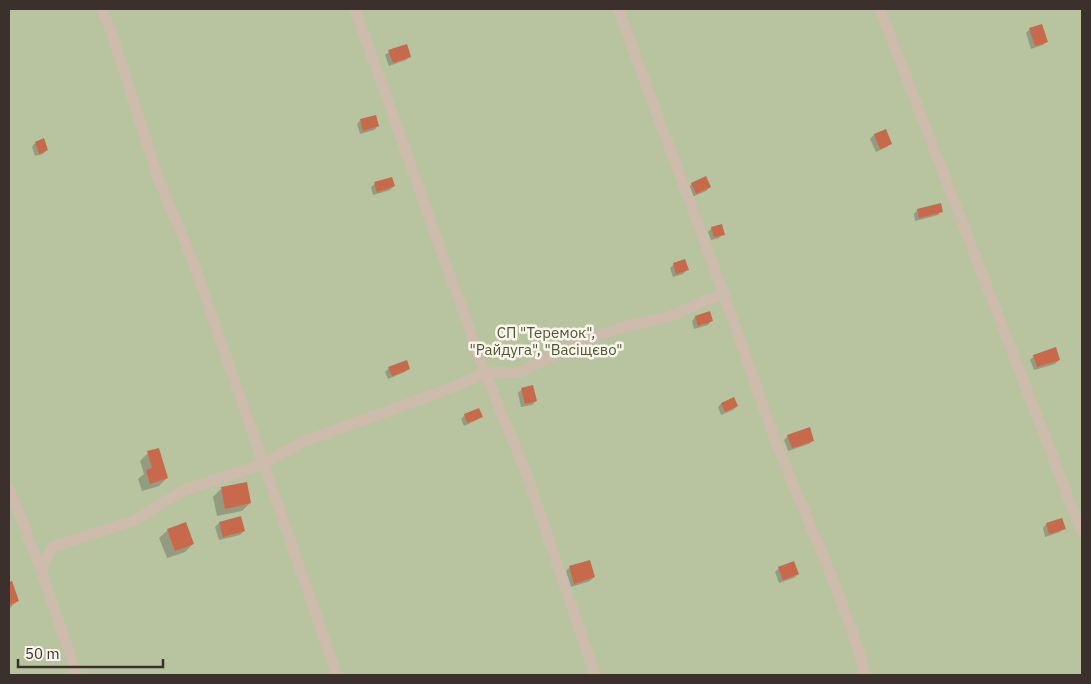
<svg xmlns="http://www.w3.org/2000/svg" width="1091" height="684" viewBox="0 0 1091 684" font-family="'IBM Plex Sans',sans-serif">
	<style>
		.green { fill: #b8c4a0 }
		.shadow { fill: #0003 }
		.building { fill: #c8694b }
		.lines { fill: none; stroke-linecap: round; stroke-linejoin: round }
		.lane { stroke: #cdbbac; stroke-width: 11 }
		.labels { text-anchor: middle; stroke-width: 5; stroke-linejoin: round; paint-order: stroke }
		.park-label { font-size: 15px; fill: #4a5a2e; stroke: #fbf5ee }
	</style>
	<rect width="100%" height="100%" fill="#f4ebe1"/>
	<!-- green -->
	<rect class="green" x="9" y="9" width="1073" height="666"/>
	<!-- shadow -->
	<g class="shadow">
		<polygon points="1041,26 1046,42 1043,45 1031,49 1026,33 1029,30"/>
		<polygon points="389,52 410,56 406,60 389,66 385,55"/>
		<polygon points="361,120 378,126 374,130 360,134 357,124"/>
		<polygon points="885,130 891,143 887,147 876,152 870,139 874,135"/>
		<polygon points="35,143 47,150 43,154 35,156 32,147"/>
		<polygon points="375,184 394,186 390,190 373,195 371,187"/>
		<polygon points="692,184 710,187 706,191 692,197 688,187"/>
		<polygon points="917,210 941,211 938,215 915,221 914,214"/>
		<polygon points="712,228 723,234 719,238 711,240 708,232"/>
		<polygon points="674,264 687,270 683,274 673,277 670,268"/>
		<polygon points="695,317 711,321 708,325 694,329 692,321"/>
		<polygon points="486,349 503,353 500,356 500,354 484,358 482,353"/>
		<polygon points="1034,356 1059,360 1055,364 1034,370 1030,360"/>
		<polygon points="389,368 409,368 405,372 388,379 385,372"/>
		<polygon points="521,390 536,401 532,405 521,407 518,393"/>
		<polygon points="721,404 737,406 733,410 721,415 718,407"/>
		<polygon points="465,415 481,417 477,420 464,426 461,419"/>
		<polygon points="788,436 813,440 809,444 788,451 784,440"/>
		<polygon points="148,453 167,478 159,486 142,491 138,479 144,474 140,461"/>
		<polygon points="221,489 250,503 242,511 217,516 213,497"/>
		<polygon points="240,517 244,531 240,535 219,540 215,527 219,523"/>
		<polygon points="1046,524 1064,528 1060,532 1045,537 1043,528"/>
		<polygon points="168,530 193,544 185,552 167,558 159,538"/>
		<polygon points="569,568 594,577 590,581 571,587 566,571"/>
		<polygon points="779,568 798,574 794,578 779,583 775,572"/>
		<polygon points="11,583 18,600 9,609 9,584"/>
	</g>
	<!-- building -->
	<g class="building">
		<polygon points="1042,24 1048,42 1035,46 1029,28"/>
		<polygon points="407,44 411,57 393,63 388,50"/>
		<polygon points="376,115 379,126 363,131 360,119"/>
		<polygon points="886,129 892,144 880,149 874,134"/>
		<polygon points="44,138 48,150 39,154 35,142"/>
		<polygon points="706,176 711,187 696,194 691,183"/>
		<polygon points="392,177 395,186 377,192 374,182"/>
		<polygon points="941,203 943,212 919,218 917,209"/>
		<polygon points="722,224 725,235 714,237 711,227"/>
		<polygon points="685,259 689,270 676,274 673,263"/>
		<polygon points="710,311 713,321 698,326 695,316"/>
		<polygon points="502,344 504,354 488,358 485,348"/>
		<polygon points="1056,347 1060,360 1037,367 1033,355"/>
		<polygon points="407,360 410,369 392,376 388,367"/>
		<polygon points="533,385 537,401 525,404 521,388"/>
		<polygon points="734,397 738,406 725,412 721,403"/>
		<polygon points="479,408 483,417 467,423 464,414"/>
		<polygon points="810,427 814,441 792,448 787,435"/>
		<polygon points="159,448 168,478 150,484 146,470 152,468 147,451"/>
		<polygon points="247,482 251,503 225,509 221,487"/>
		<polygon points="241,516 245,531 223,537 219,522"/>
		<polygon points="1062,518 1066,529 1049,534 1046,523"/>
		<polygon points="186,522 194,544 175,551 167,529"/>
		<polygon points="590,560 595,577 574,584 569,566"/>
		<polygon points="794,561 799,574 783,580 778,567"/>
		<polygon points="12,581 19,601 9,605 9,582"/>
	</g>
	<g class="lines">
		<!-- lane -->
		<g class="lane">
			<polyline points="101,9 111,31 158,178 194,264 337,675"/>
			<polyline points="355,9 485,373 526,472 595,675"/>
			<polyline points="618,9 724,294 776,443 836,587 858,648 865,675"/>
			<polyline points="880,9 1082,533"/>
			<polyline points="9,488 41,570 77,675"/>
			<polyline points="41,570 52,547 133,521 184,490 263,464 302,442 454,387 485,373 520,372 589,338 630,325 669,317 704,301 724,294"/>
		</g>
	</g>
	<g class="labels">
		<!-- park labels -->
		<g class="park-label">
			<text x="546" y="338">СП "Теремок",<tspan x="546" dy="17">"Райдуга", "Васіщєво"</tspan></text>
		</g>
	</g>
	<!-- border -->
	<rect width="1091" height="684" fill="none" stroke="#3b302b" stroke-width="20"/>
	<!-- scale -->
	<path d="M18 659v8h145v-8" fill="none" stroke="#3b302b" stroke-width="2.5"/>
	<text x="25" y="659" font-size="15" fill="#3b302b" stroke="#fbf5ee" stroke-width="4" paint-order="stroke">50 m</text>
</svg>
